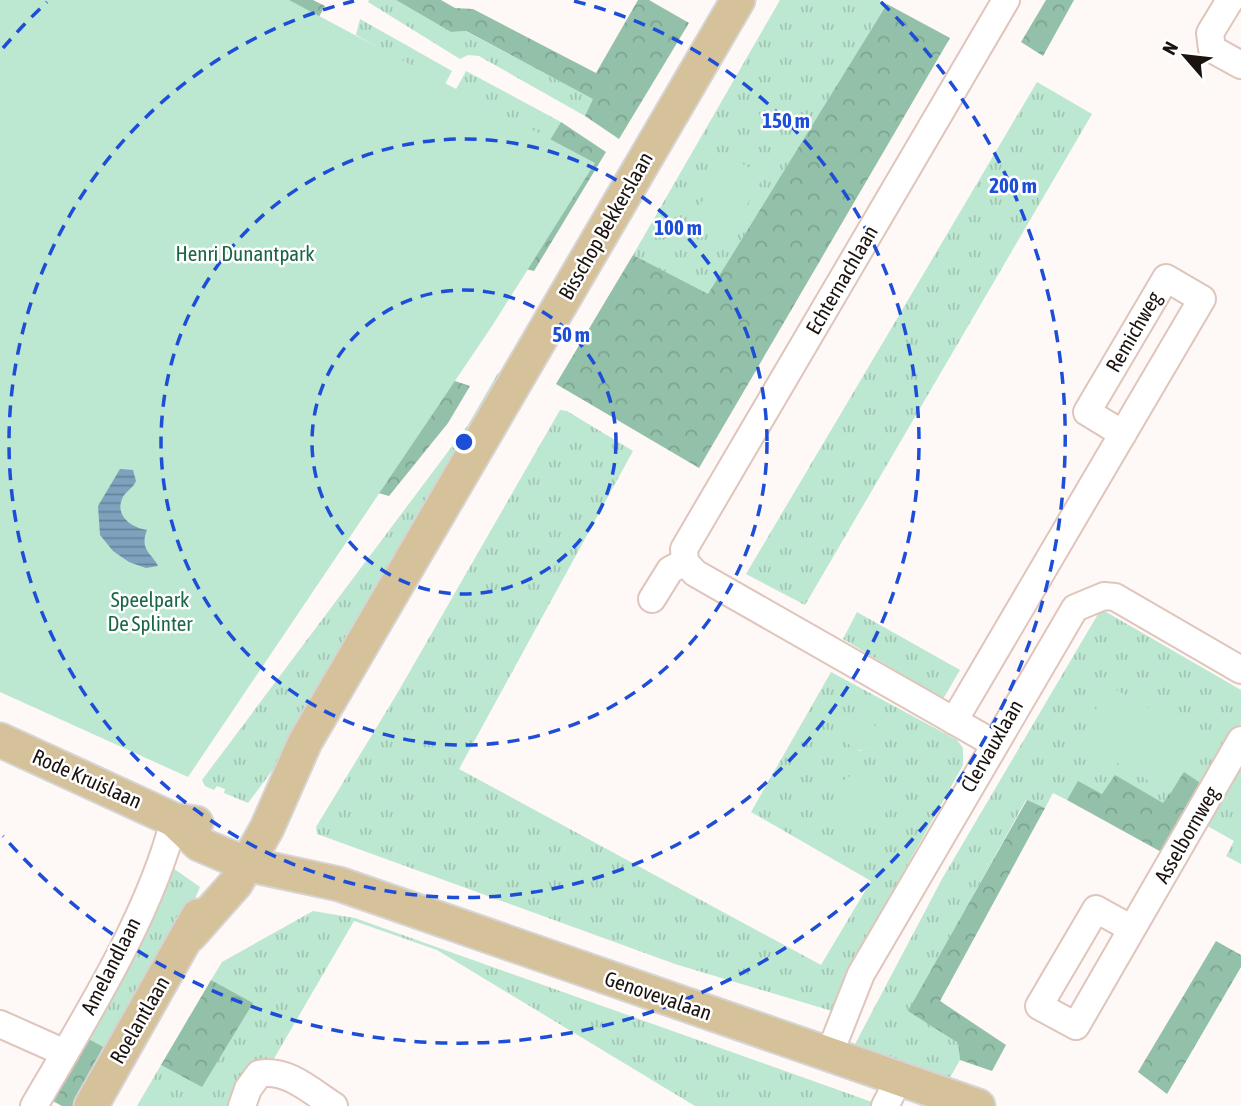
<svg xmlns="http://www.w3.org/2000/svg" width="1241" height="1106" viewBox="0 0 1241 1106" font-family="'Asap Condensed',sans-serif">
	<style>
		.grass { fill: url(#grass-tufts); fill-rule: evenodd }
		.forest { fill: url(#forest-crowns) }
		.park { fill: #bce7d1 }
		.water { fill: url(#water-rules) }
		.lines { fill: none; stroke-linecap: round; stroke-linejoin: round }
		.minor-casing { stroke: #dfc5bb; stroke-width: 30 }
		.major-casing { stroke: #d6d5d4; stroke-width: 37 }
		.minor { stroke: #fff; stroke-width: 26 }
		.major { stroke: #d5c19a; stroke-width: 33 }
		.ring { fill: none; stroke: #1d4ed8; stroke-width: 3.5; stroke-dasharray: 12 9 }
		.labels { text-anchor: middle; stroke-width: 5; stroke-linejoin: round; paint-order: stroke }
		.street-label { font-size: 21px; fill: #1b130f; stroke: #fff }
		.park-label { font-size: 21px; fill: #1a6649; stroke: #fff }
		.centre { fill: #1d4ed8; stroke: #fff; stroke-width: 3.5 }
		.ring-label { font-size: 21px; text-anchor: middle; font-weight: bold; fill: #1d4ed8; stroke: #fff; stroke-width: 5; stroke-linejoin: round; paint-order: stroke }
	</style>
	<defs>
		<pattern id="grass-tufts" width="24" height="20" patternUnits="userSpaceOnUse" patternTransform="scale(1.75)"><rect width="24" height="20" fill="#bce7d1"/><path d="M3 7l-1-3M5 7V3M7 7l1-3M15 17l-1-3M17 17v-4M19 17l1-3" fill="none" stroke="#a1c5b2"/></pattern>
		<pattern id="forest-crowns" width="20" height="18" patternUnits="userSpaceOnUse" patternTransform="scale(1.75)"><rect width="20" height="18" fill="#93c0a9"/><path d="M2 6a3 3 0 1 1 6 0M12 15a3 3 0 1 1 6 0" fill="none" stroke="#7ea490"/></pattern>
		<pattern id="water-rules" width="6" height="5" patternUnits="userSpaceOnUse" patternTransform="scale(1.75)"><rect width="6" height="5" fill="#7ea2be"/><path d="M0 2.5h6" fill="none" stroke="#668399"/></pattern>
	</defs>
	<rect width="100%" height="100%" fill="#fef8f6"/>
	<!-- grass -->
	<g class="grass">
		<polygon points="369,0 396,0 451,32 465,31 594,99 585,116 479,56 468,55 460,59 368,2"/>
		<polygon points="780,0 879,0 887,4 708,295 633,255"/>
		<polygon points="360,19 452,71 444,86 356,35"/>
		<polygon points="466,71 561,122 547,146 454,93"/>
		<polygon points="1037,82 1092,114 805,605 746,574"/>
		<polygon points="498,373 505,377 277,764 248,803 224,793 225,789 217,786 214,790 205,786 202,780 468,425"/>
		<path d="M560,410L567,411L633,451L459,769L821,965L871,881L751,812L831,672L957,740L963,748V765L859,952L832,1011L675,964L317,834L316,827L398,692ZM859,718L873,724L876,739L869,748L859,751L847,726ZM862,773L836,807V797L844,780Z"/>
		<polygon points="1101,609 1241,690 1241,724 1205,786 1184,773 1164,803 1102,794 1078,782 1067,800 1053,793 1045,808 1026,800 909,1011 958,1043 960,1060 948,1081 853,1048 942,879"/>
		<polygon points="857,612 960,670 943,699 843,639"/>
		<polygon points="1241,763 1241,864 1226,856 1234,841 1204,824"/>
		<polygon points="170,866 200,887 179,936 111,1051 85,1037"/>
		<polygon points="313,911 355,918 872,1102 870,1106 695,1106 437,950 354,921 272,1062 230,1106 137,1106 161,1065 202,1086 252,1003 211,980 222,962"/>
	</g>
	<!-- forest -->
	<g class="forest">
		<polygon points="275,0 313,0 325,6 296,58"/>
		<polygon points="396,0 441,0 455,8 473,9 596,73 638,0 649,0 689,23 619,139 585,116 593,99 466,31 451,32"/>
		<polygon points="1046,0 1074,0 1043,56 1021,42"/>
		<polygon points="887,4 950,38 699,468 556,384 633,255 708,294"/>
		<polygon points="561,122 606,152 534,271 513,266 547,145"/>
		<polygon points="452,380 470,386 448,423 389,496 375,492"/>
		<polygon points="1184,772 1205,786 1165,854 1067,800 1078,781 1102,794 1115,775 1163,803"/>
		<polygon points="1027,800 1045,808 940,1001 1006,1045 992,1071 960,1060 958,1043 908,1011"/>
		<polygon points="1216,941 1241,955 1241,967 1167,1094 1138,1072"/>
		<polygon points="211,980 253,1003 202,1087 161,1065"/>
		<polygon points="85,1037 111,1051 78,1106 62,1106 49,1099"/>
	</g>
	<!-- park -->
	<g class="park">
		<polygon points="0,0 289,0 595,163 492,326 188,777 0,692"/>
		<polygon points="729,156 764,176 724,244 689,223"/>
		<polygon points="1109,686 1203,738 1171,793 1078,741"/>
		<circle cx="861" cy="734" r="16"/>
		<circle cx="862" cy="800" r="27"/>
	</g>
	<!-- water -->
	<path class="water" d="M120,469L133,470L136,481C133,489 125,491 122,499C115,516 132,528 147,530C139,550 152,553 158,566L146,568L129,562L113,551L100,535L98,506Z"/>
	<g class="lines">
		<!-- minor casing -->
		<g class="minor-casing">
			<g id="minor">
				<polyline points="1230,0 1210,33 1212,49 1241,65"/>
				<polyline points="652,599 670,570 685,562"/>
				<polyline points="954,721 1202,299 1166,278 1087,412 1123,434"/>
				<polyline points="993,743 695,573 685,562 684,549 1006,0"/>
				<path d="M1132,929L1096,909L1039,1006L1076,1026C1131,931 1186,836 1241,740"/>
				<polyline points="0,1024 65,1053"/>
				<polyline points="829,1055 861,974 1075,608 1104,596 1115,597 1241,670"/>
				<path d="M34,1106C84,1020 150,916 174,820"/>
				<path d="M242,1106L248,1089L259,1074C287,1068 312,1092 334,1106"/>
				<polyline points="885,1106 899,1079"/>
			</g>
		</g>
		<!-- major casing -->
		<g class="major-casing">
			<g id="major">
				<polyline points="0,740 174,820 196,823"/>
				<polyline points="174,820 199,844 246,864 339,884 978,1106"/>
				<polyline points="190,935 236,883 267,828 305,742 738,0"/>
				<polyline points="91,1106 198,916"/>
			</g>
		</g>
		<!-- minor -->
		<use href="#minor" class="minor"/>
		<!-- major -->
		<use href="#major" class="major"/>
	</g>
	<!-- distance rings -->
	<g class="ring">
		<circle cx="464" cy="442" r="152"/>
		<circle cx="464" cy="442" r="303"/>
		<path d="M574 1A455 455 0 1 1 354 1"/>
		<path d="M3 48A606 606 0 0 1 47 2M881 2A606 606 0 1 1 3 836"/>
	</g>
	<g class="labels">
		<!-- street labels -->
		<g class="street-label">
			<text transform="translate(606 226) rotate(-60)" y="7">Bisschop Bekkerslaan</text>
			<text transform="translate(842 280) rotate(-60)" y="7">Echternachlaan</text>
			<text transform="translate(1134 332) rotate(-60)" y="7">Remichweg</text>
			<text transform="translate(992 746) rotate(-60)" y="7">Clervauxlaan</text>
			<text transform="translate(87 779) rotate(24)" y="7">Rode Kruislaan</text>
			<text transform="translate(1187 835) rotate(-60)" y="7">Asselbornweg</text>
			<text transform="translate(111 966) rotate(-63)" y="7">Amelandlaan</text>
			<text transform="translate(658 996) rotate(19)" y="7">Genovevalaan</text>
			<text transform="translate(140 1020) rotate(-60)" y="7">Roelantlaan</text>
		</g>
		<!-- park labels -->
		<g class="park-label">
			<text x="245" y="261">Henri Dunantpark</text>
			<text x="150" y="607">Speelpark<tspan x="150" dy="24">De Splinter</tspan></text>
		</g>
	</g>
	<circle cx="464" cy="442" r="10" class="centre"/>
	<g class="ring-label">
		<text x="786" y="128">150 m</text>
		<text x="1013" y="193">200 m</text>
		<text x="678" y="235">100 m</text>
		<text x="571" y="342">50 m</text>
	</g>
	<!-- north arrow -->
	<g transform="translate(1185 56) rotate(298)" stroke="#ffffff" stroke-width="5" paint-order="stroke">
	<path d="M0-5L12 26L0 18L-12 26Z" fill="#1b130f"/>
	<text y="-10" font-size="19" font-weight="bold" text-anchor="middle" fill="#1b130f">N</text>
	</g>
</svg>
